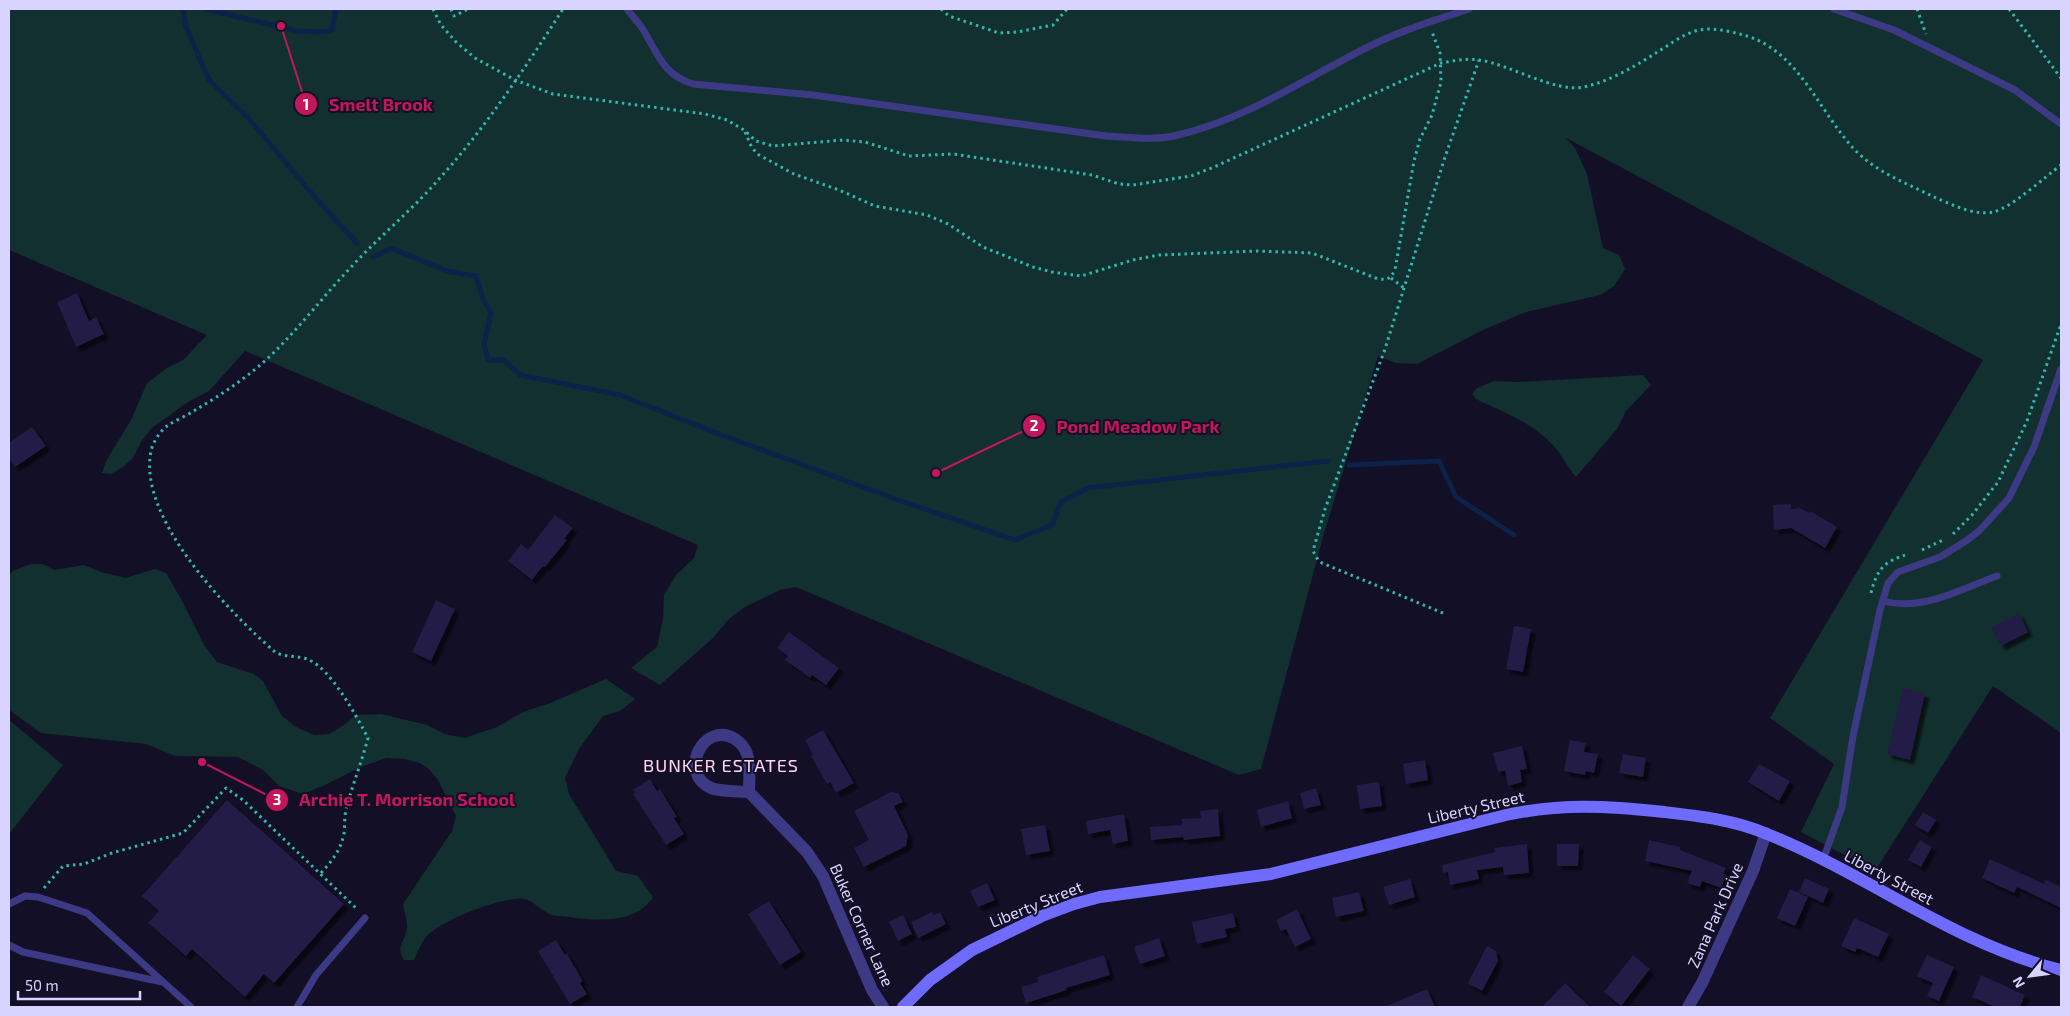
<svg xmlns="http://www.w3.org/2000/svg" width="2070" height="1016" viewBox="0 0 2070 1016" font-family="'Exo 2',sans-serif">
	<style>
		.green { fill: #12302f }
		.lines { fill: none; stroke-linecap: round; stroke-linejoin: round }
		.stream { stroke: #0c2248; stroke-width: 5 }
		.building { fill: #241b47; filter: url(#shadow) }
		.path { stroke: #2fb8b0; stroke-width: 3; stroke-dasharray: 2.5 4; stroke-linecap: butt }
		.lane { stroke: #3d3a85; stroke-width: 7 }
		.street { stroke: #3d3a85; stroke-width: 12 }
		.secondary { stroke: #6f6bff; stroke-width: 12 }
		.labels { text-anchor: middle; stroke-width: 4; stroke-linejoin: round; paint-order: stroke }
		.street-label { font-size: 16px; fill: #d9d4ff; stroke: #130f26 }
		.neighbourhood-label { font-size: 18px; letter-spacing: 1px; fill: #ffd6f0; stroke: #130f26 }
		.leader { fill: none; stroke: #c2185b; stroke-width: 2 }
		.callout-dot { fill: #c2185b; stroke: #130f26; stroke-width: 2 }
		.mark-label { font-size: 15px; text-anchor: middle; font-weight: bold; fill: #fff }
		.callout-label { font-size: 18px; text-anchor: middle; font-weight: bold; fill: #c2185b; stroke: #130f26; stroke-width: 4; stroke-linejoin: round; paint-order: stroke }
	</style>
	<defs>
		<filter id="shadow"><feDropShadow dx="4.5" dy="4.5" stdDeviation="1" flood-color="#0009"/></filter>
	</defs>
	<rect width="100%" height="100%" fill="#130f26"/>
	<!-- green -->
	<g class="green">
		<polygon points="9,9 2061,9 2061,733 1993,686 1875,871 1801,832 1834,764 1770,718 1983,360 1566,138 1575,148 1587,174 1603,248 1619,255 1625,269 1614,286 1600,295 1526,312 1485,329 1417,364 1396,363 1378,356 1323,537 1261,769 1239,775 796,587 780,590 745,607 730,618 713,638 660,685 631,668 657,647 663,619 664,595 676,575 694,558 698,545 245,351 209,391 188,402 152,428 141,442 133,458 123,467 112,474 102,473 106,461 131,420 147,383 167,368 183,360 207,335 9,250"/>
		<path d="M1643,375L1651,385L1626,411L1617,429L1576,477C1566,465 1560,451 1548,440C1528,421 1501,411 1476,399L1472,394L1477,388L1494,381L1518,382Z"/>
		<path d="M31,564H42L55,570L84,565L101,572L126,578L155,569L166,573L181,599L204,645L217,662L254,674L263,681L282,716L296,727L314,735L329,734L344,725L356,715L381,714L427,725L445,734L464,738L497,727L523,712L550,703L606,679L635,699L620,711L603,716L579,749L565,778L569,794L616,871L638,876L653,897C637,924 595,921 569,917C563,916 555,917 550,914C541,911 533,900 524,899C503,896 439,921 426,937C421,943 417,953 414,960H404C395,946 405,942 407,929C408,922 404,912 403,904L452,831L456,816L438,780L429,769L420,763L405,759L386,758L361,767L325,785L303,794L279,786L263,770L238,757L175,756L146,744L41,733L9,710V575L13,571Z"/>
		<polygon points="9,720 63,765 9,834"/>
	</g>
	<g class="lines">
		<!-- stream -->
		<g class="stream">
			<polyline points="183,9 186,27 209,80 248,118 320,203 357,243"/>
			<path d="M205,9L298,31C310,31 320,34 332,30L336,9"/>
			<polyline points="373,257 391,248 447,271 476,276 483,299 491,313 484,344 488,360 504,360 520,375 620,395 719,434 901,501 1015,540 1052,525 1061,502 1088,488 1328,461"/>
			<polyline points="1349,465 1439,461 1456,497 1514,535"/>
		</g>
	</g>
	<!-- building -->
	<g class="building">
		<polygon points="77,293 89,321 96,317 104,334 76,347 57,302"/>
		<polygon points="32,427 46,446 15,467 9,458 9,443"/>
		<polygon points="1791,504 1791,509 1800,508 1809,513 1810,511 1837,527 1825,548 1791,528 1774,530 1773,505"/>
		<polygon points="555,515 573,528 564,539 567,540 545,567 543,566 532,580 508,561 521,544 528,550"/>
		<polygon points="436,600 455,609 431,661 412,652"/>
		<polygon points="2019,613 2028,632 2001,646 1991,628"/>
		<polygon points="1514,626 1531,629 1523,672 1506,669"/>
		<polygon points="789,632 839,668 826,685 812,675 810,678 785,660 788,656 777,648"/>
		<polygon points="1903,688 1925,693 1910,760 1887,754"/>
		<polygon points="823,730 854,783 836,793 830,782 827,784 811,756 813,755 805,740"/>
		<polygon points="1570,740 1586,743 1584,752 1598,754 1594,773 1586,771 1585,775 1564,771"/>
		<polygon points="1522,746 1527,769 1520,770 1522,782 1508,786 1505,771 1498,772 1493,753"/>
		<polygon points="1623,754 1646,758 1643,777 1619,773"/>
		<polygon points="1425,760 1428,780 1406,784 1403,764"/>
		<polygon points="1759,764 1790,781 1779,801 1748,782"/>
		<polygon points="650,779 657,791 660,789 677,817 674,818 684,834 666,845 633,794 635,792 633,790"/>
		<polygon points="1379,782 1382,806 1360,809 1357,785"/>
		<polygon points="1316,788 1321,805 1304,809 1300,793"/>
		<polygon points="891,792 898,793 903,802 894,806 908,835 906,846 864,867 854,848 869,840 854,811"/>
		<polygon points="227,800 344,904 274,983 264,974 245,997 192,949 186,956 148,923 159,911 142,896"/>
		<polygon points="1288,801 1292,818 1261,827 1257,810"/>
		<polygon points="1218,809 1220,836 1184,840 1183,837 1151,840 1150,827 1182,825 1182,819 1201,818 1200,811"/>
		<polygon points="1923,812 1936,820 1928,833 1915,825"/>
		<polygon points="1124,814 1128,841 1113,844 1110,830 1088,834 1086,821"/>
		<polygon points="1045,825 1050,851 1026,855 1021,829"/>
		<polygon points="1649,840 1680,847 1680,850 1726,868 1723,874 1726,875 1721,888 1702,881 1700,887 1687,883 1692,871 1645,861"/>
		<polygon points="1920,840 1932,847 1921,867 1908,860"/>
		<polygon points="1527,844 1529,873 1504,875 1503,867 1477,870 1479,879 1450,885 1448,872 1443,873 1442,865 1495,852 1494,848"/>
		<polygon points="1557,844 1579,844 1578,866 1557,866"/>
		<polygon points="1990,859 2044,884 2046,880 2061,887 2061,908 2017,887 2014,893 1982,878"/>
		<polygon points="1805,878 1829,889 1823,903 1799,892"/>
		<polygon points="1410,879 1415,897 1389,905 1383,887"/>
		<polygon points="987,883 995,900 978,907 970,891"/>
		<polygon points="1790,889 1808,897 1795,926 1777,918"/>
		<polygon points="1359,892 1364,911 1336,917 1332,898"/>
		<polygon points="769,901 801,952 780,965 748,914"/>
		<polygon points="1297,909 1311,939 1295,947 1286,929 1281,931 1276,920"/>
		<polygon points="932,912 934,915 940,912 946,924 918,938 911,922"/>
		<polygon points="1233,913 1236,927 1225,929 1227,937 1197,944 1192,922"/>
		<polygon points="903,915 912,934 898,941 889,922"/>
		<polygon points="1854,918 1889,934 1878,957 1857,948 1855,952 1841,946"/>
		<polygon points="1159,938 1165,956 1140,964 1134,947"/>
		<polygon points="556,940 565,955 567,954 583,981 580,983 587,994 570,1004 538,951"/>
		<polygon points="1487,946 1496,951 1498,961 1482,991 1468,983"/>
		<polygon points="1104,955 1110,975 1066,988 1067,990 1026,1003 1021,987 1038,982 1037,977"/>
		<polygon points="1633,955 1650,969 1621,1006 1604,992"/>
		<polygon points="1927,955 1954,967 1939,1001 1927,996 1933,983 1917,976"/>
		<polygon points="1981,975 2025,995 2020,1007 1995,1007 1972,997"/>
		<polygon points="1565,983 1590,1007 1542,1007"/>
		<polygon points="1427,989 1435,1007 1384,1007"/>
	</g>
	<g class="lines">
		<!-- path -->
		<g class="path">
			<path d="M433,9L441,25L456,42L475,58L515,80L553,94L705,114L727,120L744,130L756,141L773,146L843,140L865,142L909,156L953,154L1092,175L1119,184L1133,185L1191,176L1214,167L1441,63C1453,61 1466,58 1479,60C1509,64 1555,93 1584,87C1611,81 1637,65 1659,51C1672,43 1685,33 1699,30C1715,27 1732,32 1747,36C1800,53 1819,112 1855,150C1876,172 1906,183 1932,196C1950,204 1974,216 1993,212C2010,209 2046,176 2061,165"/>
			<polyline points="451,9 454,16 468,9"/>
			<polyline points="941,9 949,16 999,33 1017,32 1053,25 1067,9"/>
			<polyline points="1917,9 1926,34"/>
			<polyline points="2009,9 2061,78"/>
			<path d="M745,132L752,148L759,155L794,174L839,190L875,206L927,215L948,224L983,247L1033,267L1052,272L1081,276L1133,260L1159,255L1258,251L1312,253L1378,279C1388,280 1390,279 1395,270L1414,161L1420,139L1432,115L1441,82L1440,53L1432,32"/>
			<polyline points="1391,278 1404,288"/>
			<polyline points="1953,534 1972,515 1998,482 2027,421 2061,324"/>
			<polyline points="1922,550 1943,540"/>
			<path d="M1871,593C1877,569 1884,561 1909,554"/>
			<polyline points="1443,613 1322,563 1318,560 1313,551 1325,509 1384,352 1445,157 1479,60"/>
			<path d="M321,873C332,861 341,850 344,833C345,824 344,815 347,806C353,783 362,761 368,738C357,717 331,669 309,660C299,655 285,658 275,652C229,612 137,518 151,451C153,442 160,431 167,426C176,420 188,415 197,409C221,395 246,378 267,359C298,330 324,295 354,264C381,235 413,209 439,179C486,127 525,68 563,9"/>
			<polyline points="44,888 63,866 84,864 112,853 183,833 226,788 243,800 358,910"/>
		</g>
		<!-- lane -->
		<g class="lane">
			<path d="M627,9C632,16 639,23 644,31C658,55 664,75 693,84L813,95L1106,136C1130,137 1155,141 1178,135C1247,119 1307,77 1370,46C1402,30 1436,20 1469,9"/>
			<polyline points="1834,9 1894,30 2015,90 2061,124"/>
			<path d="M1883,601C1921,612 1961,589 1997,576"/>
			<polyline points="1823,860 1842,807 1853,736 1880,610 1888,583 1898,572 1940,557 1966,541 1980,530 2009,498 2034,447 2061,369"/>
			<polyline points="9,904 25,896 38,897 87,913 191,1007"/>
			<polyline points="9,945 23,952 162,982"/>
			<polyline points="297,1007 316,975 365,918"/>
		</g>
		<!-- street -->
		<g class="street">
			<path d="M749,792C749,780 751,765 747,754C745,748 741,743 735,739C704,720 677,773 711,788C722,792 737,791 749,792L807,852L823,876L872,990L883,1007"/>
			<polyline points="1688,1007 1702,983 1753,871 1766,833"/>
		</g>
		<!-- secondary -->
		<path class="secondary" d="M903,1007L930,980L972,950L1042,916L1074,904L1100,897L1271,874L1506,815C1561,803 1609,806 1664,812C1699,816 1735,820 1767,834C1868,874 1954,944 2061,970"/>
	</g>
	<g class="labels">
		<!-- street labels -->
		<g class="street-label">
			<text transform="translate(1476 807) rotate(-13)" y="6">Liberty Street</text>
			<text transform="translate(1889 877) rotate(28)" y="6">Liberty Street</text>
			<text transform="translate(1036 904) rotate(-22)" y="6">Liberty Street</text>
			<text transform="translate(1715 915) rotate(-66)" y="6">Zana Park Drive</text>
			<text transform="translate(862 925) rotate(66)" y="6">Buker Corner Lane</text>
		</g>
		<!-- neighbourhood labels -->
		<g class="neighbourhood-label">
			<text x="721" y="772">BUNKER ESTATES</text>
		</g>
	</g>
	<!-- callouts -->
	<path class="leader" d="M281 26L306 104M936 473L1034 426M202 762L277 800"/>
	<g class="callout-dot">
		<circle cx="281" cy="26" r="5"/>
		<circle cx="936" cy="473" r="5"/>
		<circle cx="202" cy="762" r="5"/>
		<circle cx="306" cy="104" r="12"/>
		<circle cx="1034" cy="426" r="12"/>
		<circle cx="277" cy="800" r="12"/>
	</g>
	<g class="mark-label">
		<text x="306" y="110">1</text>
		<text x="1034" y="431">2</text>
		<text x="277" y="805">3</text>
	</g>
	<g class="callout-label">
		<text x="381" y="111">Smelt Brook</text>
		<text x="1138" y="433">Pond Meadow Park</text>
		<text x="407" y="806">Archie T. Morrison School</text>
	</g>
	<!-- border -->
	<rect width="2070" height="1016" fill="none" stroke="#d9d4ff" stroke-width="20"/>
	<!-- north arrow -->
	<g transform="translate(2030 976) rotate(241)" stroke="#130f26" stroke-width="4" paint-order="stroke">
	<path d="M0-4L9 19L0 12L-9 19Z" fill="#d9d4ff"/>
	<text y="-8" font-size="14" font-weight="bold" text-anchor="middle" fill="#d9d4ff">N</text>
	</g>
	<!-- scale -->
	<path d="M18 991v8h122v-8" fill="none" stroke="#d9d4ff" stroke-width="2.5"/>
	<text x="25" y="991" font-size="15" fill="#d9d4ff" stroke="#130f26" stroke-width="4" paint-order="stroke">50 m</text>
</svg>
